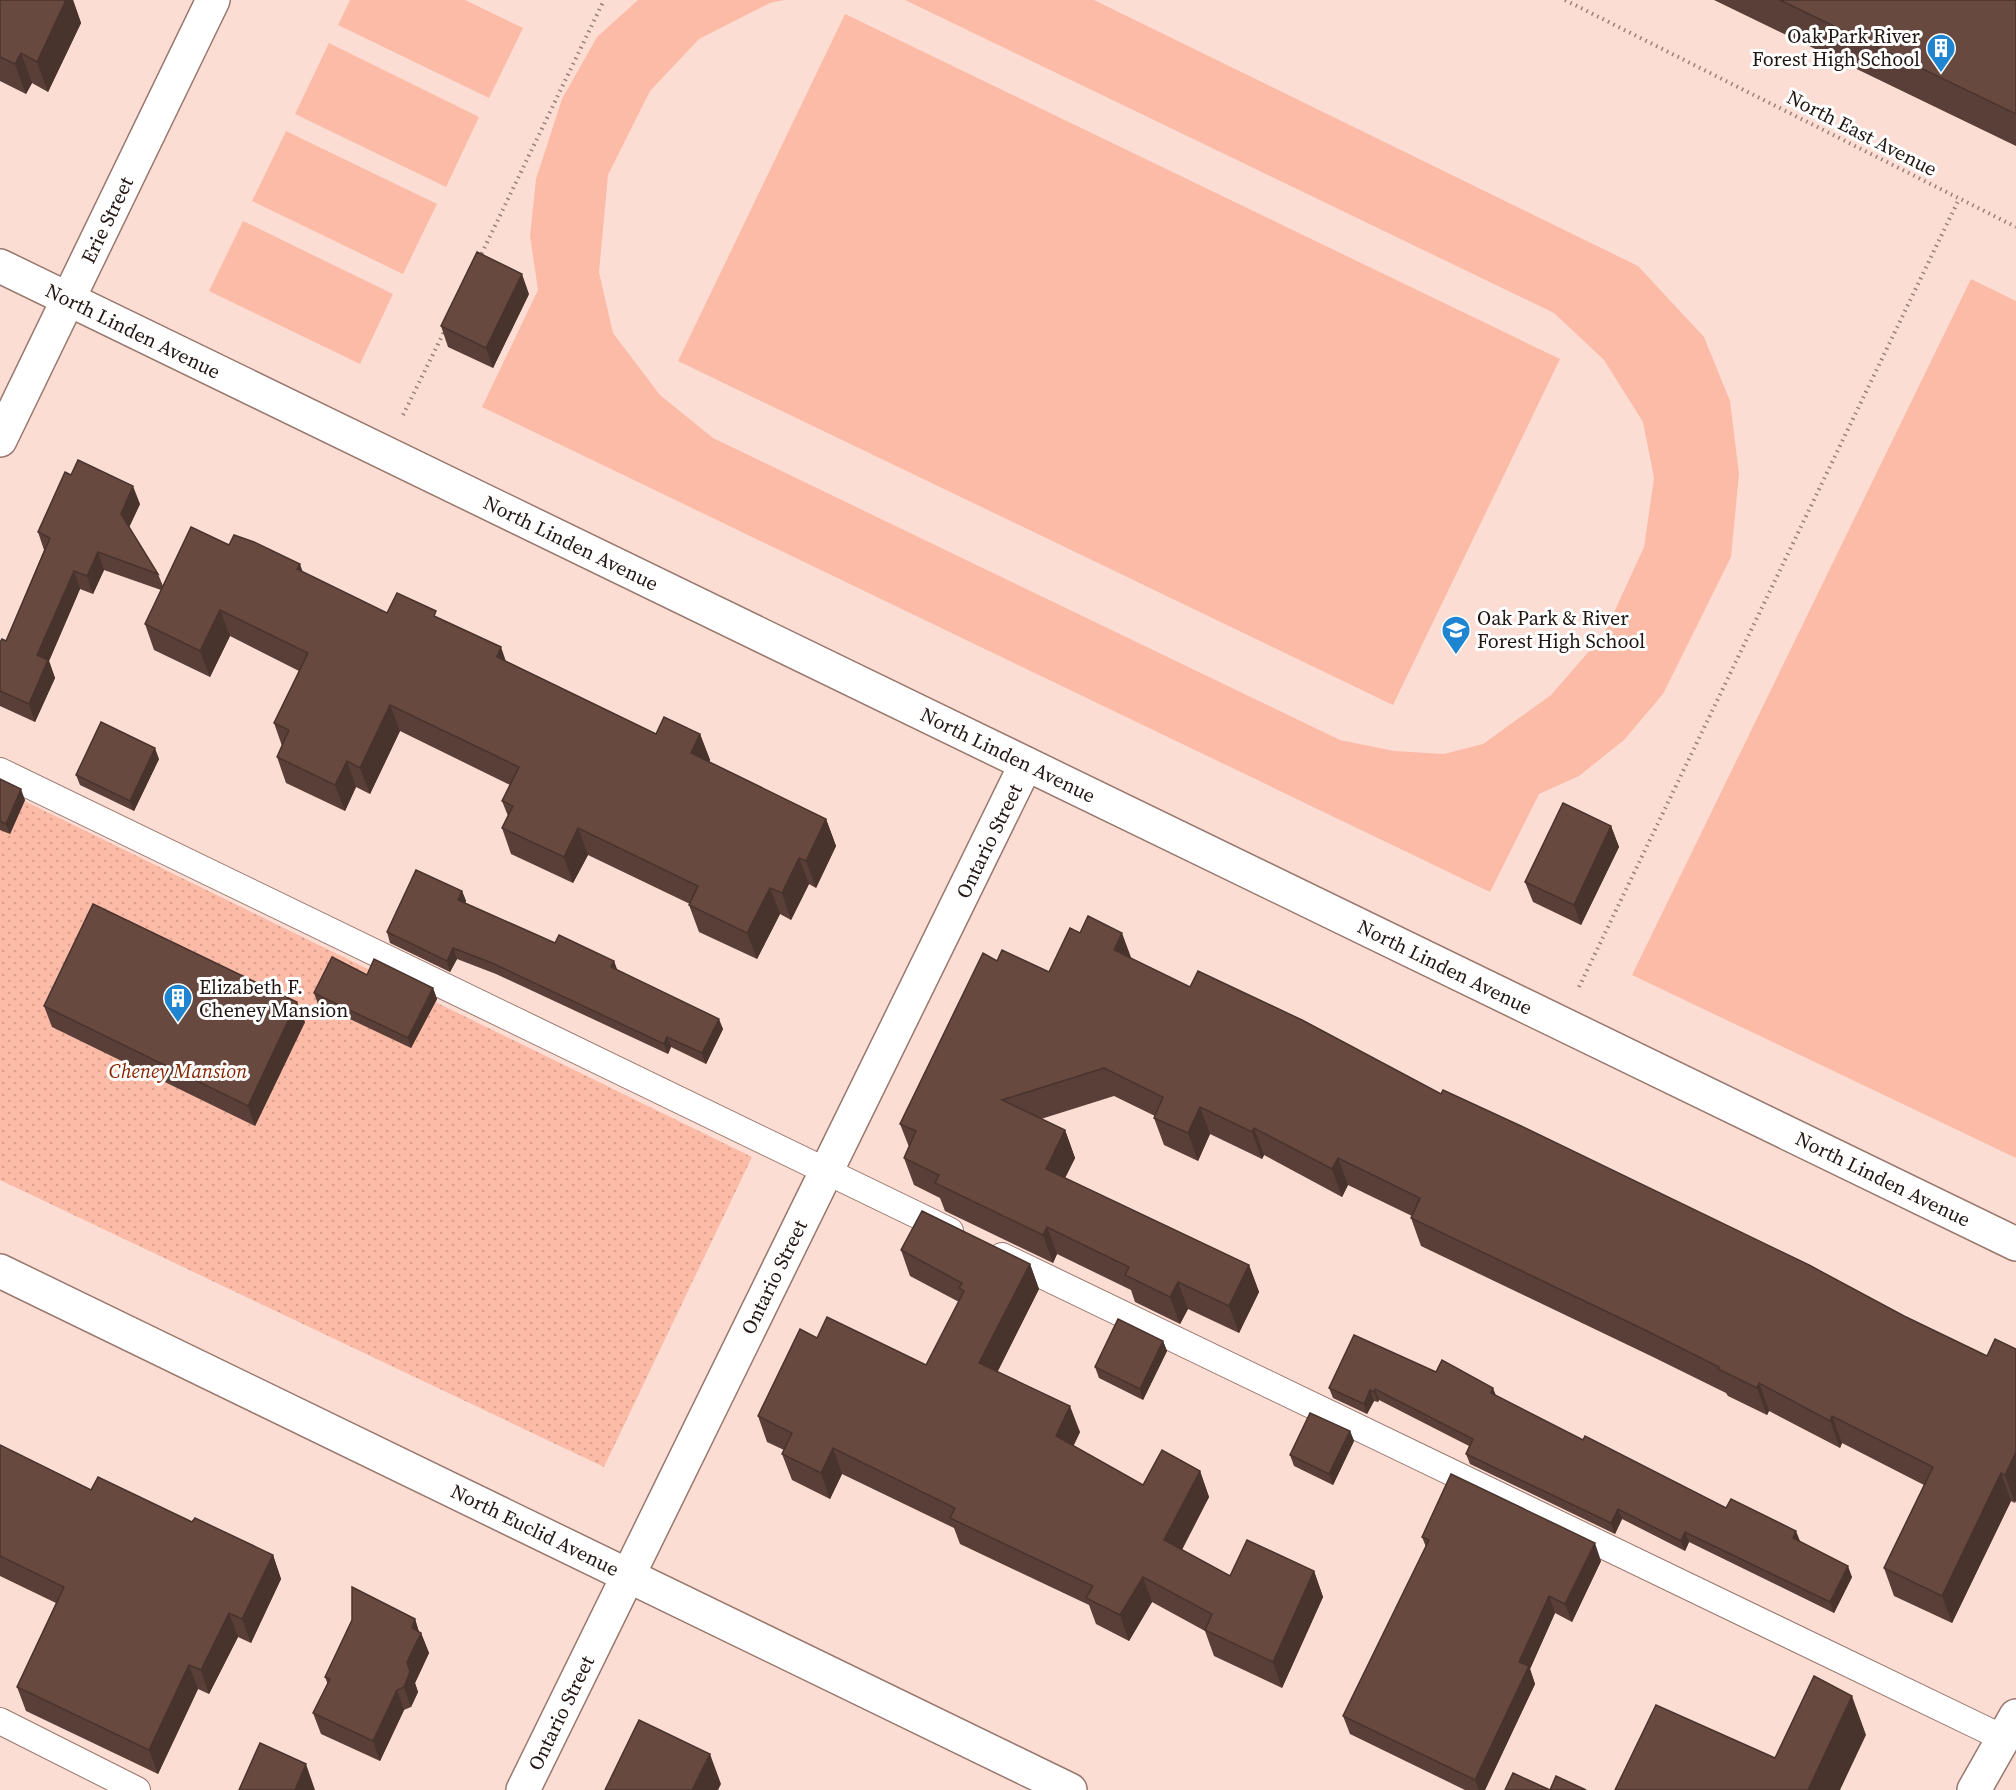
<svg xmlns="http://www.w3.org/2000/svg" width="2016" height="1790" viewBox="0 0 2016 1790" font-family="'Source Serif 4',serif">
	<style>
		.park { fill: url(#park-dots) }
		.garden { fill: #fcbba7 }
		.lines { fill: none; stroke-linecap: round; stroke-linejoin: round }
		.lane-casing { stroke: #98776d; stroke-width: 28 }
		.street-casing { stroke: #98776d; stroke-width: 36 }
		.secondary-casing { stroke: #98776d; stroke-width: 36 }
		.path { stroke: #97817a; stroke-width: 4; stroke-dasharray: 1.5 4.5; stroke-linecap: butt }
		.lane { stroke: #fff; stroke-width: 26 }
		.street { stroke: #fff; stroke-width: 33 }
		.secondary { stroke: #fff; stroke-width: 33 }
		.wall { fill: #593f37 }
		.shaded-wall { fill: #49332d }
		.building { fill: #684940; stroke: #49332d; stroke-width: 1.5 }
		.labels { text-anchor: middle; stroke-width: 6; stroke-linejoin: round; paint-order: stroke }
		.poi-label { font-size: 20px; fill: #221612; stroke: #fff; text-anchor: start }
		.street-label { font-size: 20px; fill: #221612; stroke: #fff }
		.park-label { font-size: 20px; font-style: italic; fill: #872501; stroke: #fff }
	</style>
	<defs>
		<pattern id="park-dots" width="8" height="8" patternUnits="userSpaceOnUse" patternTransform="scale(1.5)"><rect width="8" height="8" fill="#fcbba7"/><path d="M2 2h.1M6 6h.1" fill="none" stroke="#d8a08f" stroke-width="1.8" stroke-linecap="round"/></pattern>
	</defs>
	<rect width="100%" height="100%" fill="#fcddd4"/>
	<!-- park -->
	<polygon class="park" points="0,789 752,1157 604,1467 0,1180"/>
	<!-- garden -->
	<g class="garden">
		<polygon points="350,0 465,0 523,28 489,98 338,25"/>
		<polygon points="638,0 784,0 770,3 699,39 650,91 608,175 599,272 613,333 660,395 713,438 1340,740 1394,751 1444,754 1483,744 1551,695 1604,634 1644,547 1654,478 1643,422 1604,360 1554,313 905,0 1094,0 1638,266 1704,337 1730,401 1739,474 1731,557 1663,694 1624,740 1579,776 1539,794 1490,892 482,407 538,290 530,236 536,179 562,99 597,37"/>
		<polygon points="845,14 1560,359 1393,705 678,361"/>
		<polygon points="329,43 479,117 446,187 295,114"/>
		<polygon points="286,131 437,204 403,274 252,201"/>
		<polygon points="243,221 393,294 360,364 209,291"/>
		<polygon points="1971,279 2016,301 2016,1158 1632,975"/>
	</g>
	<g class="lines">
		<!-- lane casing -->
		<g class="lane-casing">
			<g id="lane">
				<polyline points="0,771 950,1231"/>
				<polyline points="1002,1256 2003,1738"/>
				<polyline points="0,1721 137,1790"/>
			</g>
		</g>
		<!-- street casing -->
		<g class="street-casing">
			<g id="street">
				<polyline points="0,266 2016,1244"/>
				<polyline points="0,440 213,0"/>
				<polyline points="0,1271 1070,1790"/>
				<polyline points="523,1790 1026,764"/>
			</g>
		</g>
		<!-- secondary casing -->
		<g class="secondary-casing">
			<polyline id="secondary" points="1974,1790 2016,1716"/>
		</g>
		<!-- path -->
		<g class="path">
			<polyline points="1565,0 2016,227"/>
			<polyline points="479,259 604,0"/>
			<polyline points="403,415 445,330"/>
			<polyline points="1579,987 1959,199"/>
		</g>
		<!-- lane -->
		<use href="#lane" class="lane"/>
		<!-- street -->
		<use href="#street" class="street"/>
		<!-- secondary -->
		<use href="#secondary" class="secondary"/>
	</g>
	<!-- wall -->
	<g class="wall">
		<polygon points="0,0 73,0 81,23 48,92 32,83 26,94 0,81"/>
		<polygon points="1714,0 2016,0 2016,146"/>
		<polygon points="529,294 493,368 448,347 441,326"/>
		<polygon points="140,504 129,527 158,574 163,586 229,545 302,572 387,613 438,618 506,661 656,734 700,734 710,760 709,762 826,819 836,846 816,888 809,884 791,920 780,914 757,959 699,932 689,905 690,904 588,855 573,883 511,854 502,828 508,816 502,801 510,785 400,731 370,794 356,787 345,811 286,783 277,757 282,746 274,723 299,671 230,636 210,677 154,650 145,624 161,590 104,570 93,594 80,589 49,661 55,678 35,722 0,706 0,642 6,641 44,550 38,532"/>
		<polygon points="159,759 134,811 80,785 76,775"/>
		<polygon points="0,779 25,800 10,834 0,830"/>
		<polygon points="1611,826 1619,847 1581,925 1533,902 1525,882"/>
		<polygon points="462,891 466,901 465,903 555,943 614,961 617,970 723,1029 706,1064 671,1047 668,1054 496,974 457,959 450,972 390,943 387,932"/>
		<polygon points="1131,959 1190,987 1441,1094 1987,1356 2015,1503 2011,1501 1952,1623 1894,1596 1884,1568 1924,1485 1842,1443 1840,1448 1769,1411 1767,1415 1728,1396 1726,1393 1653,1357 1421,1246 1411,1218 1412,1216 1348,1185 1342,1197 1264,1155 1262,1159 1210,1134 1198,1161 1164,1145 1154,1118 1155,1116 1114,1096 1041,1119 1065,1130 1075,1158 1065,1178 1249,1265 1259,1292 1239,1333 1188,1309 1180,1324 1135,1302 1131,1290 1057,1254 1053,1263 945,1211 940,1198 914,1185 904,1158 909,1147 900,1124 997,961 1049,972"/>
		<polygon points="367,975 433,988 437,999 411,1048 318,1004 314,993"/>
		<polygon points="44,1006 305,1022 255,1126 52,1027"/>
		<polygon points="901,1250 1030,1264 1039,1289 997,1372 1080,1432 1073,1446 1143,1485 1200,1471 1209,1497 1182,1550 1230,1576 1314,1571 1323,1597 1282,1688 1214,1656 1205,1631 1152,1602 1129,1641 1096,1624 1089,1605 960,1544 954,1528 842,1474 830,1499 792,1480 782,1454 784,1450 767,1442 758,1416 817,1338 926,1365 959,1302 910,1276"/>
		<polygon points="1163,1341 1167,1351 1143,1400 1099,1378 1095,1367"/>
		<polygon points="1329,1388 1496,1396 1583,1440 1726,1508 1800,1541 1852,1577 1834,1613 1689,1542 1685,1551 1622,1519 1615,1534 1470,1464 1466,1454 1469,1446 1379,1400 1378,1402 1374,1401 1367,1414 1333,1398"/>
		<polygon points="1350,1431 1354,1441 1333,1485 1294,1466 1290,1455"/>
		<polygon points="0,1445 91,1490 192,1522 273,1555 281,1579 251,1643 238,1637 209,1694 198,1689 158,1774 26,1711 17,1687 56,1603 0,1576"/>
		<polygon points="1422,1537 1601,1561 1572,1622 1555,1613 1530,1669 1535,1684 1485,1790 1465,1790 1350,1734 1343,1716 1426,1547"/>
		<polygon points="415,1619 419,1632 421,1633 429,1653 415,1683 418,1692 411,1707 404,1710 380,1761 321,1734 313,1713 328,1685 325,1677"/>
	</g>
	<!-- shaded-wall -->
	<g class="shaded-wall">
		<polygon points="66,0 73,0 81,23 48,92 37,62"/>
		<polygon points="21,53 32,83 26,94 15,64"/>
		<polygon points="522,274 529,294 493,368 486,348"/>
		<polygon points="133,486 140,504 127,532 121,514"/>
		<polygon points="98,552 104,570 93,594 87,576"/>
		<polygon points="300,564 309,590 297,569"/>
		<polygon points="74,571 80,589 49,661 55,678 35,722 29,704 37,655"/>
		<polygon points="220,610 230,636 210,677 200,651"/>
		<polygon points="501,647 510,673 497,657"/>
		<polygon points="390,705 400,731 370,794 360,768"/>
		<polygon points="700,734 710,760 701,779 691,753"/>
		<polygon points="155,748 159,759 134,811 130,801"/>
		<polygon points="347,761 356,787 345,811 335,785"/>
		<polygon points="21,789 25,800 10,834 6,824"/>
		<polygon points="826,819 836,846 816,888 806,861"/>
		<polygon points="1611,826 1619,847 1581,925 1574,905"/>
		<polygon points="578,828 588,855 573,883 564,857"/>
		<polygon points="799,858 809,884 791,920 782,893"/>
		<polygon points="770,888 780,914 757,959 747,933"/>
		<polygon points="462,891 466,901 462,910 458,900"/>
		<polygon points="1122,933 1132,960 1114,950"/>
		<polygon points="453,948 457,959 450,972 447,961"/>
		<polygon points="614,961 618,972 611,967"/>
		<polygon points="433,988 437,999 411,1048 408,1038"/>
		<polygon points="297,1002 305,1022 255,1126 248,1106"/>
		<polygon points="719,1019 723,1029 706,1064 702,1053"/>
		<polygon points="667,1037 671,1047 668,1054 664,1044"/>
		<polygon points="1200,1107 1210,1134 1198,1161 1188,1133"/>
		<polygon points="1254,1128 1264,1155 1262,1159 1252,1132"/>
		<polygon points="1065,1130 1075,1158 1056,1196 1046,1169"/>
		<polygon points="1338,1158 1348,1185 1342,1197 1332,1169"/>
		<polygon points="1047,1227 1057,1254 1053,1263 1043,1235"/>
		<polygon points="1030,1264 1039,1289 989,1389 979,1363"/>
		<polygon points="1249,1265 1259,1292 1239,1333 1229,1306"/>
		<polygon points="1178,1282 1188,1309 1180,1324 1170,1297"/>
		<polygon points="1163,1341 1167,1351 1143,1400 1140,1389"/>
		<polygon points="1759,1383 1769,1411 1767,1415 1757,1388"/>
		<polygon points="1493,1388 1497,1398 1491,1393"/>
		<polygon points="1375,1389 1379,1400 1378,1402 1374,1392"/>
		<polygon points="1370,1390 1374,1401 1367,1414 1364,1404"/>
		<polygon points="1070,1406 1080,1432 1066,1462 1056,1436"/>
		<polygon points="1832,1416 1842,1443 1840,1448 1830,1421"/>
		<polygon points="1350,1431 1354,1441 1333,1485 1329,1474"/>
		<polygon points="833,1448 842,1474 830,1499 821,1473"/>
		<polygon points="2016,1452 2016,1501 2015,1503 2005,1475"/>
		<polygon points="1200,1471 1209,1497 1173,1566 1164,1540"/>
		<polygon points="2001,1473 2011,1501 1952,1623 1942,1596"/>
		<polygon points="1618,1509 1622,1519 1615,1534 1611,1523"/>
		<polygon points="1796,1531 1800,1541 1796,1549 1793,1538"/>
		<polygon points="1685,1532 1689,1542 1685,1551 1681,1541"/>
		<polygon points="1595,1543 1601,1561 1572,1622 1565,1604"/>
		<polygon points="273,1555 281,1579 251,1643 242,1619"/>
		<polygon points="1848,1566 1852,1577 1834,1613 1830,1602"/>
		<polygon points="1314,1571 1323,1597 1282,1688 1273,1662"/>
		<polygon points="1143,1577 1152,1602 1129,1641 1120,1615"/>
		<polygon points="1549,1596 1555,1613 1530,1669 1535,1684 1485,1790 1479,1790 1475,1780 1519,1662"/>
		<polygon points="229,1613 238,1637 209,1694 201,1670"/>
		<polygon points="415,1619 420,1635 421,1633 429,1653 415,1683 418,1692 411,1707 404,1687"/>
		<polygon points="189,1665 198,1689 158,1774 149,1750"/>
		<polygon points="397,1690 404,1710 380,1761 373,1741"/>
		<polygon points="1852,1696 1866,1735 1840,1790 1808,1790"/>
		<polygon points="710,1754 721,1784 718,1790 692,1790"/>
		<polygon points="306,1764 315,1790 295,1790"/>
	</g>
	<!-- building -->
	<g class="building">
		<polygon points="0,0 66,0 37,62 21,53 15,64 0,57"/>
		<polygon points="1780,0 2016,0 2016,114"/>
		<polygon points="477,252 522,274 486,348 441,326"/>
		<polygon points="78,460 133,486 121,514 158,574 98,552 87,576 74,571 37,655 48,660 29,704 0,691 0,642 2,639 6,641 50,538 38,532 65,472 71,475"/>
		<polygon points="191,527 229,545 234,535 254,542 300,564 297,569 387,613 397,593 436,611 434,616 501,647 497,657 656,734 664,717 700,734 691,753 826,819 806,861 799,858 782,893 770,888 747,933 689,905 698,886 578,828 564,857 502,828 513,806 502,801 519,767 390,705 360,768 347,761 335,785 277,757 289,730 274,723 308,653 220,610 200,651 145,624"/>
		<polygon points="101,722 155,748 130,801 76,775"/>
		<polygon points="0,779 21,789 6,824 0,821"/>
		<polygon points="1563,803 1611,826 1574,905 1525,882"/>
		<polygon points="416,870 462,891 458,900 555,943 559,935 614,961 611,967 719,1019 702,1053 667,1037 664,1044 492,963 453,948 447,961 387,932"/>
		<polygon points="93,904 297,1002 248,1106 44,1006"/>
		<polygon points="1088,916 1122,933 1114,950 1190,987 1198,971 1302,1020 1441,1094 1443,1090 1521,1126 1809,1265 1904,1316 1987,1356 1995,1339 2016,1349 2016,1452 2005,1475 2001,1473 1942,1596 1884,1568 1933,1467 1832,1416 1830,1421 1759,1383 1757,1388 1718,1369 1719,1367 1643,1329 1411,1218 1420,1198 1338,1158 1332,1169 1254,1128 1252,1132 1200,1107 1188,1133 1154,1118 1163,1097 1104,1068 1002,1100 1065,1130 1046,1169 1249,1265 1229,1306 1178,1282 1170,1297 1125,1275 1129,1267 1047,1227 1043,1235 935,1183 939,1175 904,1158 916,1131 900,1124 983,953 997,961 1002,950 1049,972 1070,928 1080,933"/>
		<polygon points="332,957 367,975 374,959 433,988 408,1038 314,993"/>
		<polygon points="922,1211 1030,1264 979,1363 1070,1406 1056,1436 1143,1485 1162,1450 1200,1471 1164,1540 1230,1576 1247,1540 1314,1571 1273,1662 1205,1630 1212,1614 1143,1577 1120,1615 1086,1598 1093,1586 950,1518 955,1508 833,1448 821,1473 782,1454 792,1433 758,1416 800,1329 817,1338 827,1317 926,1365 964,1291 959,1288 962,1283 901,1250"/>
		<polygon points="1118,1319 1163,1341 1140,1389 1095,1367"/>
		<polygon points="1354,1335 1436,1372 1442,1360 1493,1388 1491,1393 1583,1440 1585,1436 1726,1508 1731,1499 1796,1531 1793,1538 1848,1566 1830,1602 1685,1532 1681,1541 1618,1509 1611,1523 1466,1454 1473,1439 1375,1389 1374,1392 1370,1390 1364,1404 1329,1388"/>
		<polygon points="1310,1413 1350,1431 1329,1474 1290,1455"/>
		<polygon points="0,1445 91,1490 98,1477 192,1522 195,1518 273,1555 242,1619 229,1613 201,1670 189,1665 149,1750 17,1687 64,1587 0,1556"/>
		<polygon points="1451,1474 1595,1543 1565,1604 1549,1596 1519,1662 1529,1666 1475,1780 1343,1716 1429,1540 1422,1537"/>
		<polygon points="352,1587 415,1619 412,1628 421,1633 407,1662 410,1672 404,1687 397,1690 373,1741 313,1713 330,1679 325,1677 352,1620"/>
		<polygon points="1814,1676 1852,1696 1808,1790 1615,1790 1656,1705 1775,1758"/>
		<polygon points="639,1720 710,1754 692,1790 605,1790"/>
		<polygon points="260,1743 306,1764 295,1790 239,1790"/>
		<polygon points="1513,1773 1550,1790 1556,1776 1586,1790 1505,1790"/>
	</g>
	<!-- icons -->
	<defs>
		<g id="building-pin" transform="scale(1.5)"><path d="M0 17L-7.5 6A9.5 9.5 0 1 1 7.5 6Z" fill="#2085d0" stroke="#fff"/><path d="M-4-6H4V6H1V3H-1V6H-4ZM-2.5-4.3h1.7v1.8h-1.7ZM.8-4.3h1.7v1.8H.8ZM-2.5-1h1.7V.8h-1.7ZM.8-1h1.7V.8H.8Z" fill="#fff"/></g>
		<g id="school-pin" transform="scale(1.5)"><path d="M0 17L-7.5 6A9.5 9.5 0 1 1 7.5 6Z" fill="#2085d0" stroke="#fff"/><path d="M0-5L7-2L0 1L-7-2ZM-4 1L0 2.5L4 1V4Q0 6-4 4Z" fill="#fff"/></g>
	</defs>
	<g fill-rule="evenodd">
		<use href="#building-pin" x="1941" y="48"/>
		<use href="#school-pin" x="1456" y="630"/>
		<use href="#building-pin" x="178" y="998"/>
	</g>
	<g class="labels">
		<!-- poi labels -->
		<g class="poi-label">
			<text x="1920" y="43" text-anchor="end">Oak Park River<tspan x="1920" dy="23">Forest High School</tspan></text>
			<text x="1477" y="625">Oak Park &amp; River<tspan x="1477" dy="23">Forest High School</tspan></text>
			<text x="199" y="994">Elizabeth F.<tspan x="199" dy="23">Cheney Mansion</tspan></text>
		</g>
		<!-- street labels -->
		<g class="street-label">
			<text transform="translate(1862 133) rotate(27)" y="7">North East Avenue</text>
			<text transform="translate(107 220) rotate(-64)" y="7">Erie Street</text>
			<text transform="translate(133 331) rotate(26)" y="7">North Linden Avenue</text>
			<text transform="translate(571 543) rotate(26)" y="7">North Linden Avenue</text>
			<text transform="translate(1008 755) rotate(26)" y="7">North Linden Avenue</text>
			<text transform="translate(989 841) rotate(-64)" y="7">Ontario Street</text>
			<text transform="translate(1445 967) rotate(26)" y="7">North Linden Avenue</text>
			<text transform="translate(1883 1179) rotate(26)" y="7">North Linden Avenue</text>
			<text transform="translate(774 1277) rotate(-64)" y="7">Ontario Street</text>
			<text transform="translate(535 1530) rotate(26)" y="7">North Euclid Avenue</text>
			<text transform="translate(561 1713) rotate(-64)" y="7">Ontario Street</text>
		</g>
		<!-- park labels -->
		<g class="park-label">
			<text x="178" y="1078">Cheney Mansion</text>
		</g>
	</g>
</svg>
